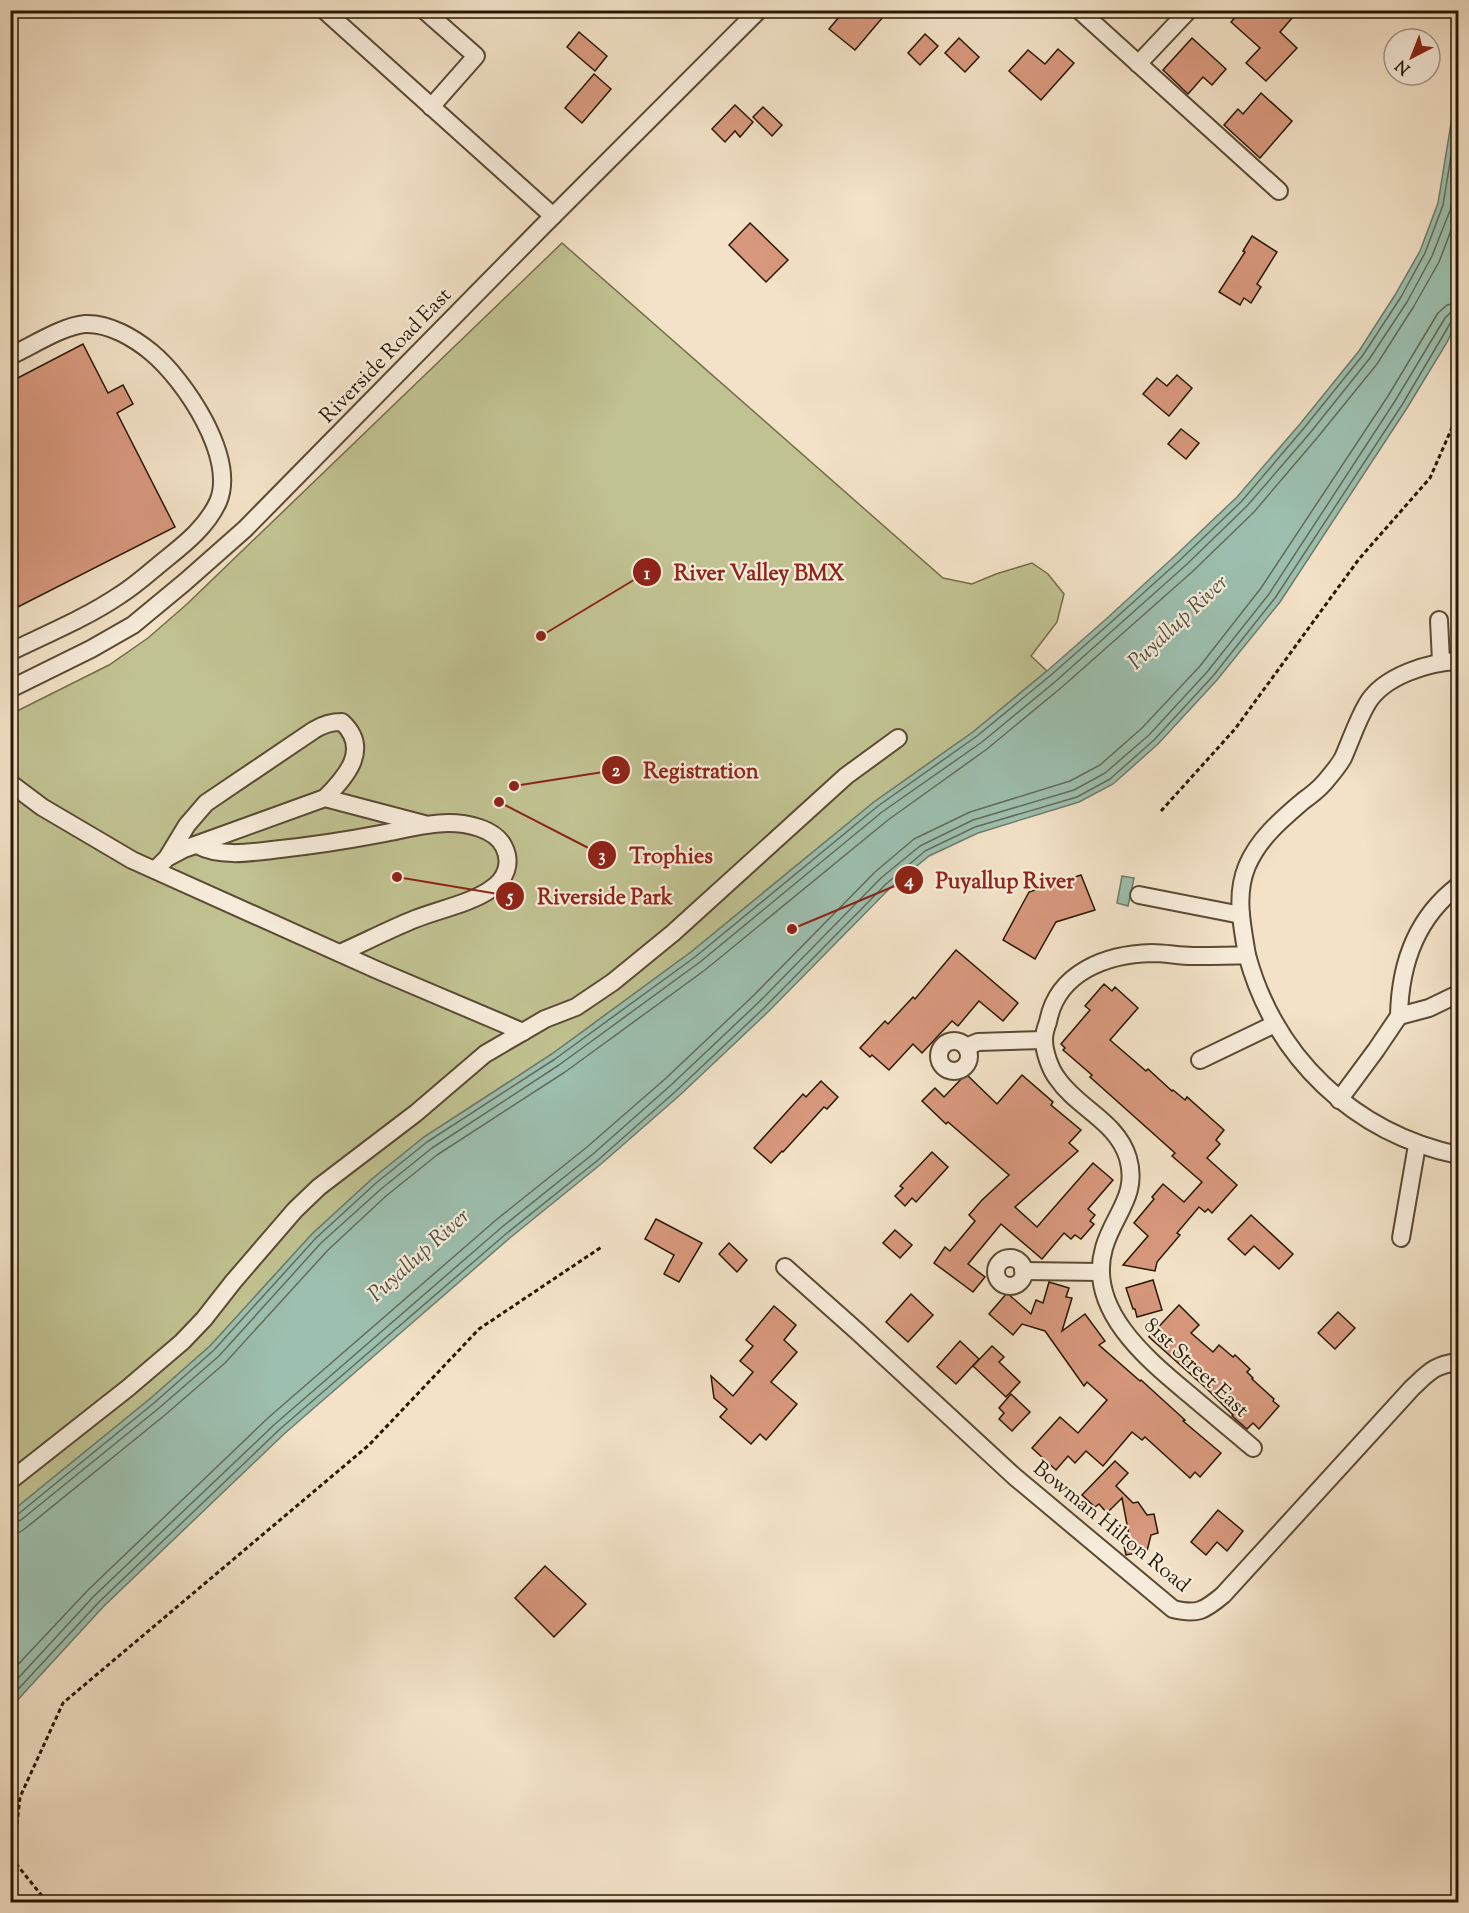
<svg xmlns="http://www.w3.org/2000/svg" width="1469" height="1913" viewBox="0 0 1469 1913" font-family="'Sorts Mill Goudy',serif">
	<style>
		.green { fill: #c1c291; stroke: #746d4a; stroke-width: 1.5 }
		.water { fill: #9dbfaf; stroke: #6e7c6a; stroke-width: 1.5 }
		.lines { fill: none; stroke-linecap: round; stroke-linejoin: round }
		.shore { stroke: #626c58; stroke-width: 1.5 }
		.building { fill: #d8987d; stroke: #281802; stroke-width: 1.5 }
		.minor-casing { stroke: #5b4a33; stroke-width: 20 }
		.path { stroke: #281802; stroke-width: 3; stroke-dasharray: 4.5 3; stroke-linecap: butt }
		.minor { stroke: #f7ecdb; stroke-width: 16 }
		.labels { text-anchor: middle; stroke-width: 4.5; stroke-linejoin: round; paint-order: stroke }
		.street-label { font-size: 21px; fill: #281802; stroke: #f7ecdb }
		.water-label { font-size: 22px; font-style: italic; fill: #51523f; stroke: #f7ecdb }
		.leader { fill: none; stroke: #8f2418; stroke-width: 2 }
		.callout-dot { fill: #8f2418; stroke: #f7ecdb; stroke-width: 2 }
		.mark-label { font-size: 18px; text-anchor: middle; font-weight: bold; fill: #fff }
		.callout-label { font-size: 22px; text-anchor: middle; font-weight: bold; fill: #8f2418; stroke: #f7ecdb; stroke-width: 4.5; stroke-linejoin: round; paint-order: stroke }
	</style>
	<rect width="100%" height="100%" fill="#f3e2c7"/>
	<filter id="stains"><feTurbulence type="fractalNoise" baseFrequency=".00333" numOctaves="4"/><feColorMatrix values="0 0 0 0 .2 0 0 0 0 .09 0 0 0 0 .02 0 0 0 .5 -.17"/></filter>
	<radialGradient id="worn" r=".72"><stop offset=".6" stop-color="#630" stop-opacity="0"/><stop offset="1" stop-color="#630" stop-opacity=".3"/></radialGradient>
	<!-- green -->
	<polygon class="green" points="562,243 943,578 972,584 996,574 1032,563 1048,574 1064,594 1057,622 1031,656 1047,671 973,732 874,802 691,952 552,1054 424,1137 372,1179 312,1234 210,1346 151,1398 11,1512 11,714 109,665 148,638 187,604"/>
	<!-- water -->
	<g class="water">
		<polygon points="1458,30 1458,320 1446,344 1407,408 1280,602 1217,680 1158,744 1113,784 1079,802 978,833 929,856 890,888 768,1012 680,1095 601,1164 511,1237 284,1434 104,1606 11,1707 11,1512 151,1398 210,1346 312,1234 372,1179 424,1137 552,1054 691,952 874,802 973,732 1047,671 1105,620 1176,555 1237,497 1300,424 1359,351 1395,295 1420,251 1438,203 1453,111"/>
		<polygon points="1122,876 1134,878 1128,906 1117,903"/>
	</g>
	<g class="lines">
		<!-- shore -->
		<g class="shore">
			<polyline points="10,1516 17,1515 154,1403 214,1350 316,1238 376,1183 427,1142 555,1059 695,957 878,806 977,736 1051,675 1109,624 1180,560 1241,502 1304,428 1363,355 1401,297 1425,253 1443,205 1458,113"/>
			<polyline points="10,1524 21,1520 159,1408 219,1356 321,1243 381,1189 432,1148 559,1065 700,962 882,812 982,742 1056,681 1186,565 1247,506 1310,433 1370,358 1407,302 1432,256 1451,208 1458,160"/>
			<polyline points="10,1533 20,1532 27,1527 165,1415 225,1363 328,1250 386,1196 437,1155 565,1072 705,970 888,820 987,749 1062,687 1192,572 1254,512 1317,438 1377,364 1414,306 1439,262 1458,212"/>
			<polyline points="10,1673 88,1590 269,1417 496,1220 587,1147 665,1079 753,996 875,872 914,839 970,812 1070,781 1100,765 1142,728 1200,666 1261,588 1388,396 1438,313 1447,305 1458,303"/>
			<polyline points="10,1687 94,1596 275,1424 502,1227 593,1154 671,1085 759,1002 881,878 920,846 973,820 1074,790 1105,773 1149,735 1207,672 1269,594 1395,401 1445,318 1450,313 1458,312"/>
			<polyline points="10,1698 99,1602 280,1429 507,1233 598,1160 676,1091 764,1008 886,884 925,851 975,827 1077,797 1110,779 1154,740 1213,676 1275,598 1402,405 1451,322 1458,319"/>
		</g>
	</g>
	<!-- building -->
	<g class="building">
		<polygon points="845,10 858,10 865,16 869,10 889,10 855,50 829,29"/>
		<polygon points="1242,10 1299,10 1280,32 1297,48 1266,81 1246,63 1260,48 1231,22"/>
		<polygon points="579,32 607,56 595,71 567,47"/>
		<polygon points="925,34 938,46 920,65 908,53"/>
		<polygon points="959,38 979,57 965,72 945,53"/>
		<polygon points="1192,38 1226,69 1212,85 1203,77 1188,94 1163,70"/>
		<polygon points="1058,49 1074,63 1041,100 1009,71 1028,50 1045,64"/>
		<polygon points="594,74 611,89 582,123 565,108"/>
		<polygon points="1261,93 1292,121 1260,158 1224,125 1238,109 1243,114"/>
		<polygon points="735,105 753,122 740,137 735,131 725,142 712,129"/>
		<polygon points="763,107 782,125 772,136 753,117"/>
		<polygon points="750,223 788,260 766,282 729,245"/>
		<polygon points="1252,236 1277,252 1257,284 1261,287 1251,303 1244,298 1240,305 1219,292 1245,252 1243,251"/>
		<polygon points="83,344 108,393 123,385 133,404 117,413 175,527 10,611 10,382"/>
		<polygon points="1177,375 1192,388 1169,416 1143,394 1157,378 1167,386"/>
		<polygon points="1181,429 1199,443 1186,459 1168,444"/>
		<polygon points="1081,875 1095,910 1056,922 1035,959 1003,940 1029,892"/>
		<polygon points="956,950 1018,1003 1003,1021 979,1001 958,1026 952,1021 922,1053 913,1044 889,1070 872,1055 870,1057 860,1048 885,1021 888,1024 913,997 915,999"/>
		<polygon points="1104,984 1112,991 1115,987 1138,1008 1110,1040 1146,1071 1148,1069 1172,1091 1173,1090 1185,1100 1187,1097 1224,1130 1216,1140 1220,1144 1207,1158 1237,1185 1212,1213 1208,1209 1205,1212 1199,1207 1177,1233 1180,1235 1157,1262 1155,1271 1123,1265 1148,1236 1134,1223 1154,1199 1152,1197 1163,1184 1184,1202 1202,1182 1172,1156 1175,1153 1090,1077 1092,1075 1063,1050 1065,1048 1061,1044 1090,1010 1085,1006"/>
		<polygon points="966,1074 997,1104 1022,1075 1053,1102 1051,1105 1081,1130 1069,1143 1078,1151 1015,1207 1037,1227 1093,1163 1113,1180 1088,1209 1095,1215 1090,1221 1094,1224 1081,1239 1075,1235 1071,1239 1064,1233 1042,1259 1001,1224 968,1264 985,1277 973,1292 934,1263 945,1247 950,1251 975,1221 969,1215 982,1200 1009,1175 948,1122 946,1124 922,1101 935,1088 944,1097"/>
		<polygon points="821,1081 838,1097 827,1109 824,1107 783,1152 782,1151 771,1163 754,1148 803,1094 806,1097"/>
		<polygon points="932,1152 948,1167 916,1202 912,1198 905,1206 895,1196 903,1188 900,1186"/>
		<polygon points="1251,1215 1293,1254 1279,1269 1254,1246 1245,1255 1228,1239"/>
		<polygon points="656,1219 702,1243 679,1282 664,1274 674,1255 645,1239"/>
		<polygon points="895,1230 912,1245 900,1258 883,1243"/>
		<polygon points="729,1243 747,1260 737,1272 719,1254"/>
		<polygon points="1153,1280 1162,1310 1137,1317 1135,1309 1133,1309 1126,1288"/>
		<polygon points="1049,1282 1069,1288 1066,1297 1072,1298 1062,1331 1085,1314 1105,1341 1099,1345 1140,1381 1141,1380 1185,1420 1183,1421 1221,1453 1200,1477 1195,1472 1190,1478 1145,1437 1142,1440 1132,1432 1103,1466 1086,1451 1075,1463 1068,1456 1056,1470 1032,1448 1060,1417 1078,1433 1107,1400 1087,1382 1084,1386 1045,1331 1022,1324 1013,1335 989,1314 1007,1293 1031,1314 1036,1300 1043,1303"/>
		<polygon points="911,1294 933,1315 908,1342 886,1322"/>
		<polygon points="1179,1305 1199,1325 1191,1333 1213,1352 1219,1345 1233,1357 1235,1355 1250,1369 1247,1372 1253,1378 1252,1379 1274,1399 1273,1401 1279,1406 1259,1429 1253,1423 1247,1429 1232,1416 1233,1415 1206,1388 1149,1337"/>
		<polygon points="774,1306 796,1325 784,1340 797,1352 771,1382 797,1404 766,1440 760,1434 751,1444 720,1417 727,1409 714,1398 711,1376 733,1396 753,1372 740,1361 753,1346 746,1340"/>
		<polygon points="1338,1312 1355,1328 1335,1349 1318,1333"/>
		<polygon points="960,1341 979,1359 956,1384 937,1367"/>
		<polygon points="992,1346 1004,1357 999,1362 1020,1382 1006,1397 973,1366"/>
		<polygon points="1011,1394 1030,1412 1012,1431 999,1419 1004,1413 999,1408"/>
		<polygon points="1115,1461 1128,1473 1116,1486 1133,1503 1138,1502 1147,1515 1154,1514 1158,1533 1151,1535 1147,1551 1126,1555 1122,1537 1129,1535 1122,1498 1107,1513 1099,1504 1095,1507 1082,1495"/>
		<polygon points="1218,1510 1243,1531 1227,1551 1217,1542 1206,1555 1191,1542"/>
		<polygon points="545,1566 586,1604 554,1637 515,1598"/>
	</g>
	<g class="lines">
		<!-- minor casing -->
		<g class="minor-casing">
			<g id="minor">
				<polyline points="324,10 553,216"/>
				<polyline points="424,10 476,56 431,107"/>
				<polyline points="1079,10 1279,191"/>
				<polyline points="1138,64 1189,10"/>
				<path d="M10,356C32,346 62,326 85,324C109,323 134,338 151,352C185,380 237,458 218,502C207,526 186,543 166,559C151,571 136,585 120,595C86,618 47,634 10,652"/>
				<polyline points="1439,620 1441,661"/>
				<polyline points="10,689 91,649 133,625 185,582 245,529 543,226 759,10"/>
				<polyline points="10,783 42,807 132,860 377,970 523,1032"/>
				<polyline points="325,798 424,824"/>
				<path d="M197,845C219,857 248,853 272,850C309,846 344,841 380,834C403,830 425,823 448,823C466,823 495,828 504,847C512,863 506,879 491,889C472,903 437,910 415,919C390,929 365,942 340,953"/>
				<path d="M155,870L167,858L184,849L325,798C346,777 371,749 342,722C331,722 324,724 314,730L206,803L187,825L167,858"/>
				<path d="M1458,886C1416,918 1400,965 1399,1016L1429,1008L1458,994"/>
				<polyline points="1139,895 1241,915"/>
				<path d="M1247,955C1242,925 1235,895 1247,866C1259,838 1281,820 1303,801C1310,796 1318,790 1324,783C1330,776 1338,767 1343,758C1351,740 1357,721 1367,704C1383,676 1429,662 1458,661"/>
				<circle cx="954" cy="1056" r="15"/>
				<polyline points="966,1047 978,1042 1044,1040"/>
				<polyline points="1200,1060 1275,1024"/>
				<polyline points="1339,1100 1376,1050 1399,1016"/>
				<polyline points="1401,1238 1417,1145"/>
				<circle cx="1010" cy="1272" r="14"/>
				<path d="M785,1267L858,1332L1015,1477L1173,1609C1197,1615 1204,1611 1223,1595L1412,1388C1429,1372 1434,1365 1458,1362"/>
				<polyline points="1023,1271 1101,1272"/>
				<path d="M1253,1448C1232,1430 1211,1413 1190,1395C1148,1360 1086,1310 1104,1248C1113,1215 1139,1196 1128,1158C1117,1121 1077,1108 1057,1078C1050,1069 1044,1051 1044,1040C1044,1034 1046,1027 1048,1022C1057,972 1107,954 1152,953C1166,953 1179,956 1193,956C1211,956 1229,956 1247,955C1275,1058 1354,1133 1458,1155"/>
				<polyline points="10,1481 128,1388 182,1342 204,1319 233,1282 295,1210 319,1187 416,1113 485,1054 545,1019 576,1007 613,982 673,933 846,776 898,738"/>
			</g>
		</g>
		<!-- path -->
		<g class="path">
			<polyline points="1161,811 1235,729 1359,559 1430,478 1458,414"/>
			<polyline points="47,1902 13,1860 20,1797 63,1703 369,1445 479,1329 603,1246"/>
		</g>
		<!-- minor -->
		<use href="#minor" class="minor"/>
	</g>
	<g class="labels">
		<!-- street labels -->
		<g class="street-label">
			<text transform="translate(385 355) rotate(-46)" y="7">Riverside Road East</text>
			<text transform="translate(1197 1367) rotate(43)" y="7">81st Street East</text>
			<text transform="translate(1112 1526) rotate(39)" y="7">Bowman Hilton Road</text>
		</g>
		<!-- water labels -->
		<g class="water-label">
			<text transform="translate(1177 621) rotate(-43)" y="8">Puyallup River</text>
			<text transform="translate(418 1254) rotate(-42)" y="8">Puyallup River</text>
		</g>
	</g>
	<!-- callouts -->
	<path class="leader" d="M541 636L647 572M514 786L616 770M499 802L602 855M792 929L909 880M397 877L510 896"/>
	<g class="callout-dot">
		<circle cx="541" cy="636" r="6"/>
		<circle cx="514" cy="786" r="6"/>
		<circle cx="499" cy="802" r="6"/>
		<circle cx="792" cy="929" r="6"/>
		<circle cx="397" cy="877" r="6"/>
		<circle cx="647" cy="572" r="15"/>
		<circle cx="616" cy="770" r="15"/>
		<circle cx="602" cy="855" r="15"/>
		<circle cx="909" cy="880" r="15"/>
		<circle cx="510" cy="896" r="15"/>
	</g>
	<g class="mark-label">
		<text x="647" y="579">1</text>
		<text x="616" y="776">2</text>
		<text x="602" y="861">3</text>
		<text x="909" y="886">4</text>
		<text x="510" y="902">5</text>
	</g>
	<g class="callout-label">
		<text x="759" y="580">River Valley BMX</text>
		<text x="701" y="778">Registration</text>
		<text x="671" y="863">Trophies</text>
		<text x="1005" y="888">Puyallup River</text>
		<text x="605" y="904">Riverside Park</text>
	</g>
	<!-- margin -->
	<rect width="1469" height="1913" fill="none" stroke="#f3e2c7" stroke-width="36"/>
	<rect x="12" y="12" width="1445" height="1889" fill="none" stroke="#281802" stroke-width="3"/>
	<rect x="18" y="18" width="1433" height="1877" fill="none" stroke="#281802" stroke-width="1.5"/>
	<!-- north arrow -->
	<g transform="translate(1412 57) rotate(222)"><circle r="28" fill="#f7ecdb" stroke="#a49784" stroke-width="1.5"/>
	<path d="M0-4.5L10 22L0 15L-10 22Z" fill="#8f2418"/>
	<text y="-9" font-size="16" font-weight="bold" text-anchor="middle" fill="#281802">N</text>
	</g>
	<rect width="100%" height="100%" filter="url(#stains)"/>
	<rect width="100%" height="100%" fill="url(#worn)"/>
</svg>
